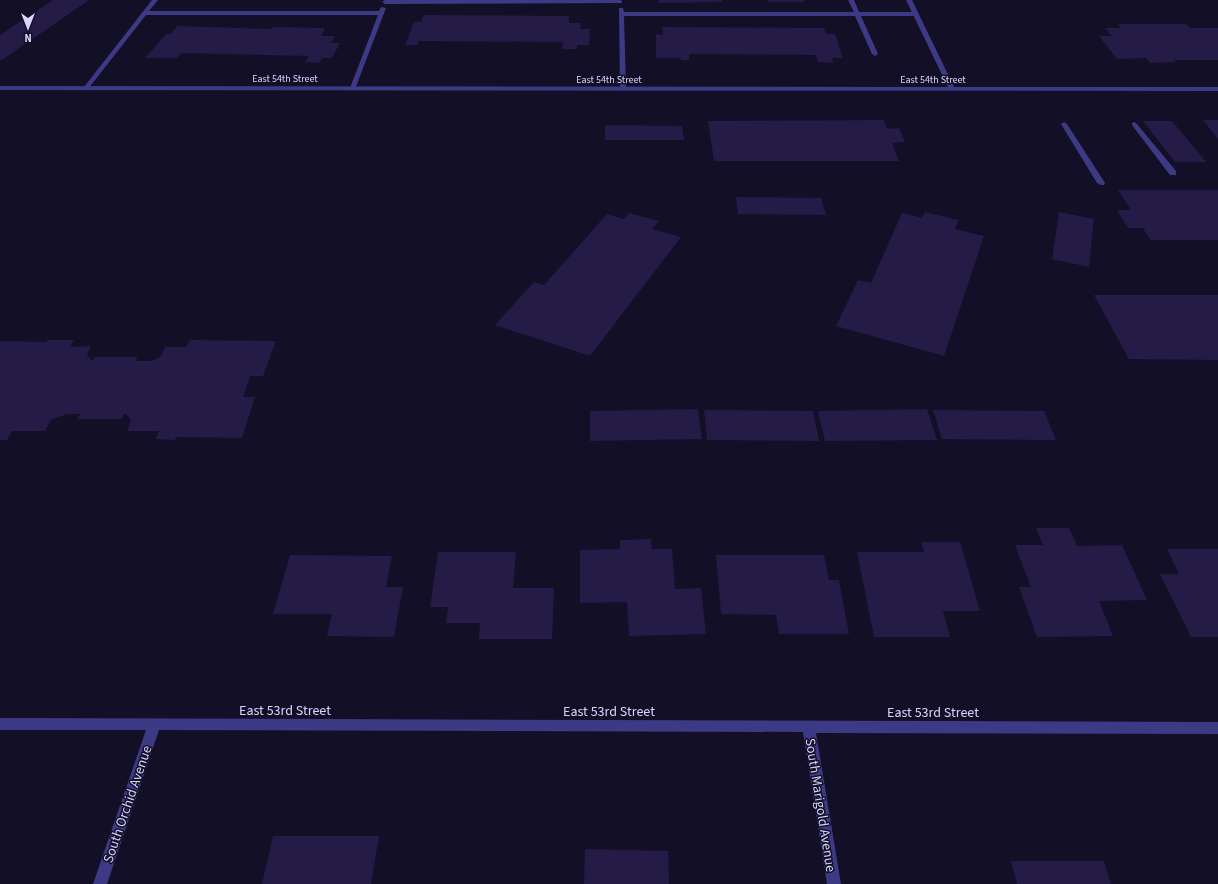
<svg xmlns="http://www.w3.org/2000/svg" width="1218" height="884" viewBox="0 0 1218 884" font-family="'Source Sans 3',sans-serif">
	<style>
		.building { fill: #241b47 }
		.lines { fill: none; stroke-linecap: round; stroke-linejoin: round }
		.lane { fill: #3d3a85; fill-rule: evenodd }
		.street { fill: #3d3a85; fill-rule: evenodd }
		.labels { text-anchor: middle; stroke-width: 3; stroke-linejoin: round; paint-order: stroke }
		.far-street-label { font-size: 10px; fill: #d9d4ff; stroke: #130f26 }
		.near-street-label { font-size: 14px; fill: #d9d4ff; stroke: #130f26 }
	</style>
	<rect width="100%" height="100%" fill="#130f26"/>
	<!-- building -->
	<g class="building">
		<polygon points="53,0 89,0 2,60 0,60 0,35"/>
		<polygon points="658,0 722,0 722,2 659,3"/>
		<polygon points="768,0 804,0 804,2 769,2"/>
		<polygon points="423,15 569,16 569,23 581,23 580,29 590,29 589,45 577,45 577,49 562,49 563,42 419,41 417,45 405,45 414,22 421,22"/>
		<polygon points="1118,24 1186,24 1190,28 1218,28 1218,60 1174,60 1176,62 1150,63 1146,58 1117,59 1099,36 1112,36 1105,28 1121,28"/>
		<polygon points="177,26 271,29 273,27 325,28 321,36 335,36 331,43 340,43 332,58 322,58 319,63 305,62 309,56 181,53 177,58 145,58 166,34 171,34"/>
		<polygon points="662,27 824,28 826,34 835,34 843,58 832,58 834,63 818,62 816,55 689,54 689,60 681,60 681,58 656,58 656,34 663,35"/>
		<polygon points="884,120 887,129 899,128 905,142 892,143 899,161 714,161 708,121"/>
		<polygon points="1203,120 1218,120 1218,139"/>
		<polygon points="1143,121 1172,121 1206,162 1175,162"/>
		<polygon points="605,125 682,126 684,140 605,140"/>
		<polygon points="1118,190 1218,190 1218,240 1150,240 1143,228 1128,228 1117,210 1131,210"/>
		<polygon points="736,197 821,198 826,215 738,214"/>
		<polygon points="925,212 959,220 955,229 984,236 944,356 836,326 858,280 871,283 902,213 922,218"/>
		<polygon points="1059,212 1094,219 1089,267 1052,259"/>
		<polygon points="629,213 659,221 652,229 681,237 590,356 495,325 534,282 544,285 607,214 624,219"/>
		<polygon points="1094,295 1218,295 1218,360 1129,359"/>
		<polygon points="47,340 74,340 70,347 91,346 87,355 92,361 95,357 138,357 135,361 152,361 161,356 165,347 186,347 190,340 276,341 263,376 250,376 243,397 255,397 242,438 176,437 175,440 156,439 159,431 127,431 131,420 126,414 124,414 121,419 77,419 80,414 67,414 51,420 45,431 12,431 7,440 0,440 0,341 47,342"/>
		<polygon points="698,409 702,439 590,441 590,411"/>
		<polygon points="927,409 937,440 825,441 818,411"/>
		<polygon points="704,410 813,411 819,441 707,440"/>
		<polygon points="933,410 1044,411 1056,440 942,439"/>
		<polygon points="1036,528 1069,528 1077,546 1122,545 1147,600 1099,601 1113,636 1037,637 1019,587 1031,587 1015,545 1043,545"/>
		<polygon points="651,539 652,549 672,549 675,589 701,588 706,634 629,636 627,602 580,603 580,550 620,549 620,540"/>
		<polygon points="921,542 960,542 980,611 943,611 950,637 874,637 857,552 924,552"/>
		<polygon points="1167,549 1218,549 1218,637 1191,637 1160,574 1179,574"/>
		<polygon points="438,552 516,552 513,588 554,588 552,639 479,639 480,623 446,623 448,607 430,607"/>
		<polygon points="290,555 392,556 386,587 403,587 394,637 327,636 332,614 273,614"/>
		<polygon points="716,555 824,555 829,580 839,580 849,634 779,634 776,615 721,614"/>
		<polygon points="273,836 379,836 371,884 262,884"/>
		<polygon points="585,849 668,851 669,884 584,884"/>
		<polygon points="1011,861 1104,861 1111,884 1017,884"/>
	</g>
	<g class="lines">
		<!-- lane -->
		<g class="lane">
			<polygon points="152,0 158,0 149,11 379,11 381,7 386,8 355,89 350,88 378,15 146,15 88,89 84,89 84,87"/>
			<polygon points="620,0 622,1 622,3 385,4 382,2 385,0"/>
			<polygon points="848,0 854,0 859,12 915,12 918,14 915,16 861,16 878,54 875,56 872,54 855,16 624,16 626,89 623,91 620,89 619,8 623,8 624,12 854,12"/>
			<polygon points="1064,122 1067,124 1105,183 1104,185 1101,185 1097,183 1061,124"/>
			<polygon points="1134,122 1136,123 1176,171 1176,175 1170,175 1132,125 1132,123"/>
		</g>
		<!-- street -->
		<g class="street">
			<polygon points="906,0 912,0 954,87 1218,87 1218,91 0,90 0,86 948,87"/>
			<polygon points="0,718 1218,722 1218,734 816,733 841,884 827,884 803,732 159,730 107,884 93,884 146,730 0,730"/>
		</g>
	</g>
	<g class="labels">
		<!-- far-street labels -->
		<g class="far-street-label">
			<text x="285" y="82">East 54th Street</text>
			<text x="609" y="83">East 54th Street</text>
			<text x="933" y="83">East 54th Street</text>
		</g>
		<!-- near-street labels -->
		<g class="near-street-label">
			<text x="285" y="715">East 53rd Street</text>
			<text x="609" y="716">East 53rd Street</text>
			<text x="933" y="717">East 53rd Street</text>
			<text transform="translate(127 804) rotate(-71)" y="5">South Orchid Avenue</text>
			<text transform="translate(821 805) rotate(81)" y="5">South Marigold Avenue</text>
		</g>
	</g>
	<!-- north arrow -->
	<g transform="translate(28 28) rotate(180)" stroke="#130f26" stroke-width="3" paint-order="stroke">
	<path d="M0-3L7 15L0 10L-7 15Z" fill="#d9d4ff"/>
	<text y="-6" font-size="11" font-weight="bold" text-anchor="middle" fill="#d9d4ff">N</text>
	</g>
</svg>
